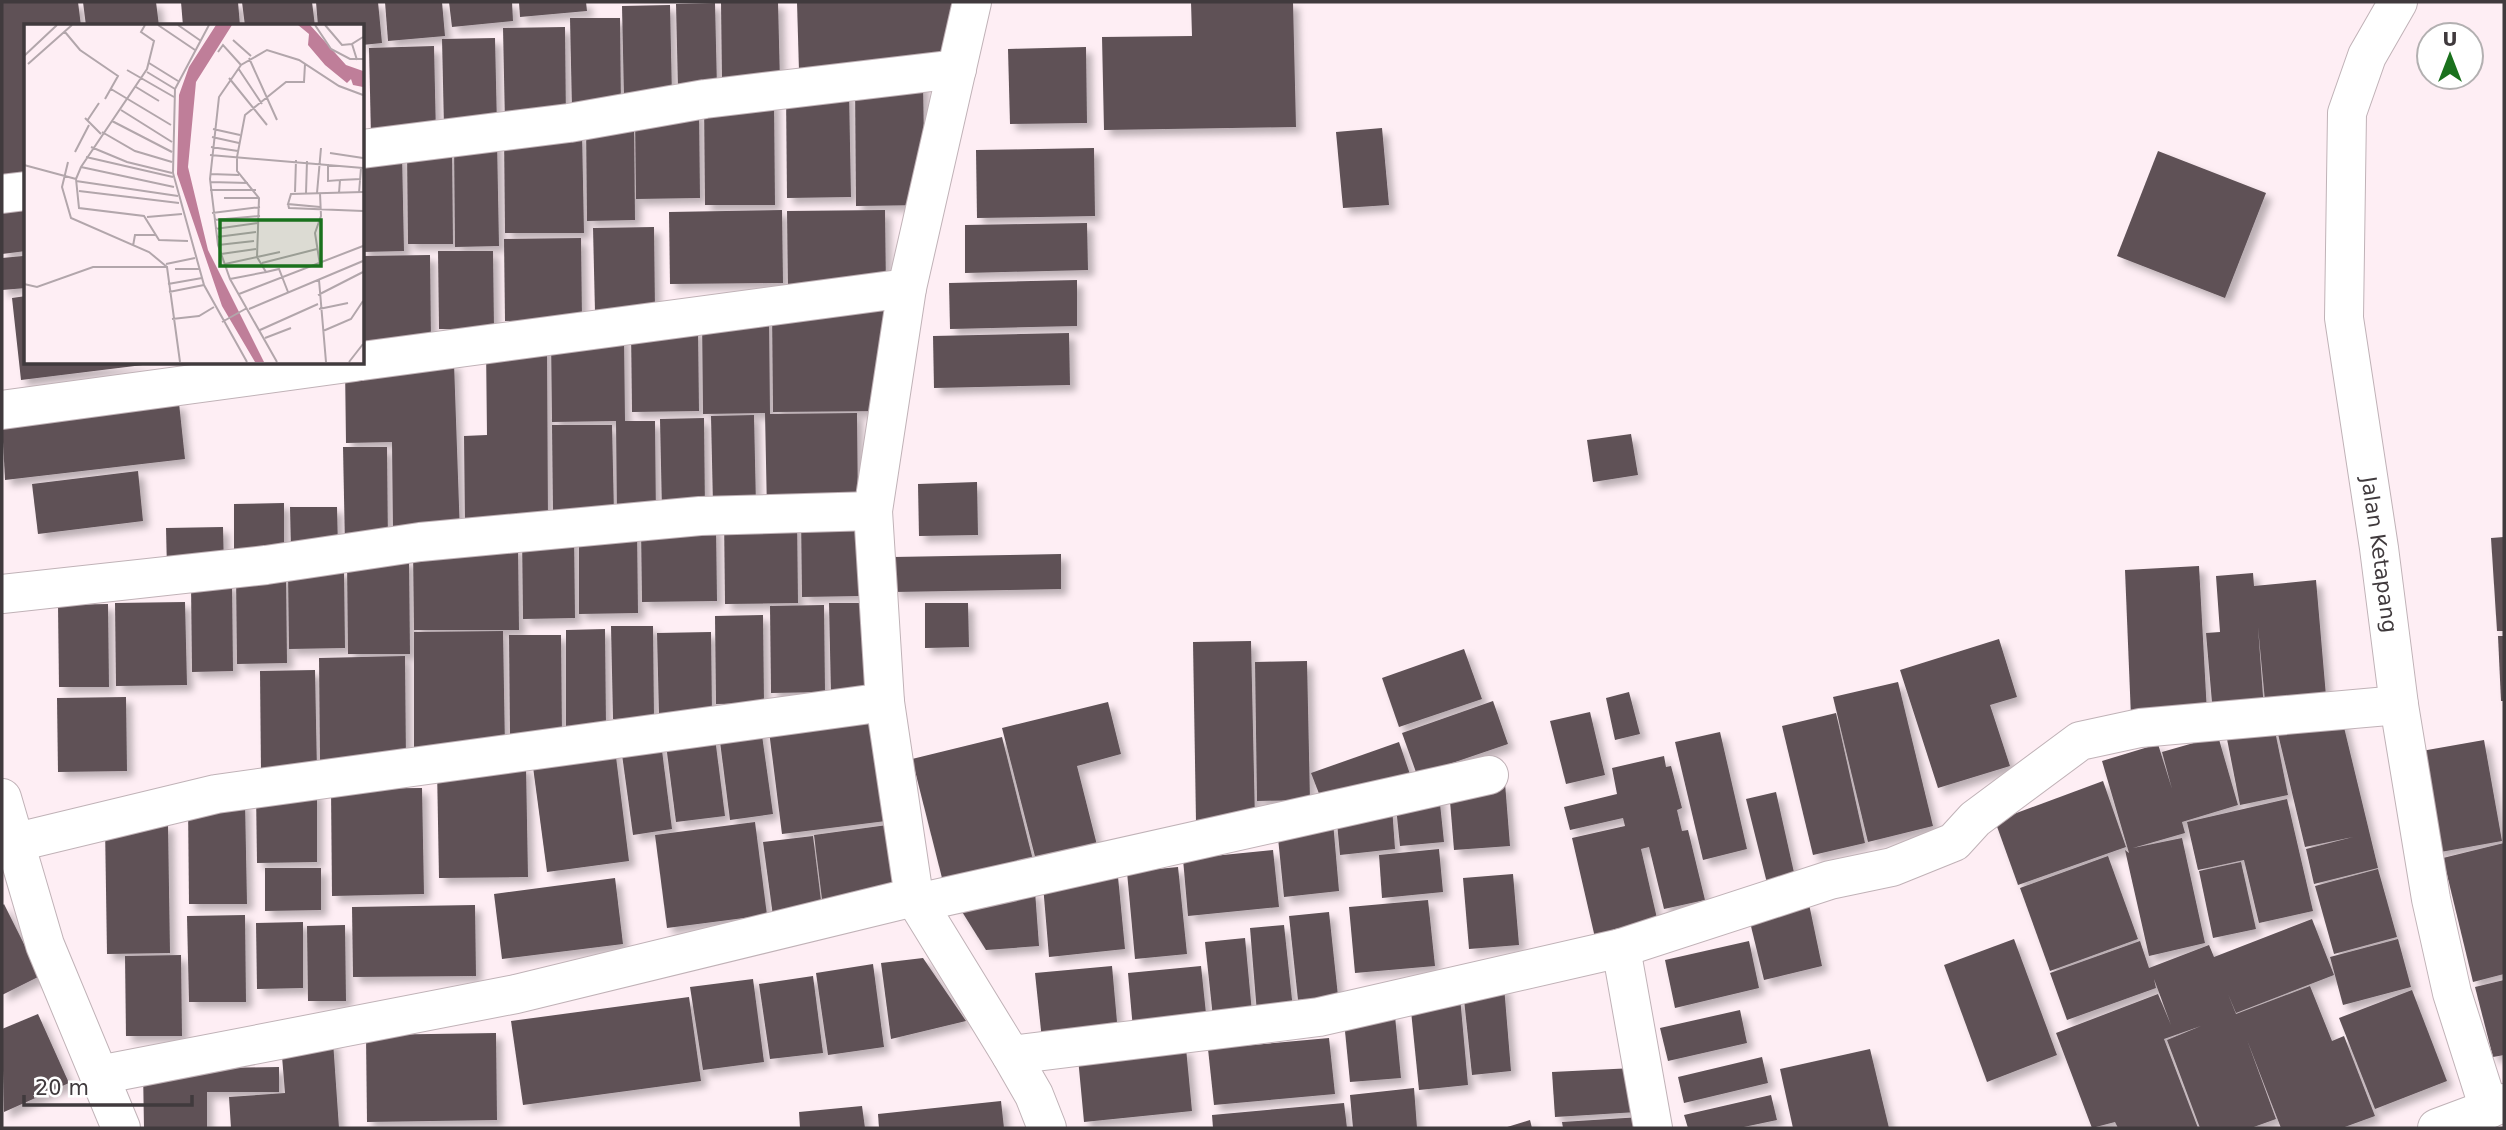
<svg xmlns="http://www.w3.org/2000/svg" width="2506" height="1130" viewBox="0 0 2506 1130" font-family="'DejaVu Sans',sans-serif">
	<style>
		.building { fill: #5e5156; filter: url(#shadow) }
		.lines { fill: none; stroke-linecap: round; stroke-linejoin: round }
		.street-casing { stroke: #c0b2b7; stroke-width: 40 }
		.street { stroke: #fff; stroke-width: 38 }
		.labels { text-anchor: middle; stroke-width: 7; stroke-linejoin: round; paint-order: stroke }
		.street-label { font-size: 21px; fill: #403a3d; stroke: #fff }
		.inset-road { fill: none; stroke: #b2a6ab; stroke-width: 2 }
		.view { fill: #1a711d; fill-opacity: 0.15; stroke: #1a711d; stroke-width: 3.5 }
		.inset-edge { fill: none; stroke: #403a3d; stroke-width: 3.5 }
	</style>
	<defs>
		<filter id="shadow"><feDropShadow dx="6" dy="6" stdDeviation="3.5" flood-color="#0004"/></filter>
	</defs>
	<rect width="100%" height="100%" fill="#feeef4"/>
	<!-- building -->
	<g class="building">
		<polygon points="2,2 78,2 81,26 26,26 26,176 2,179"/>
		<polygon points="83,2 156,2 159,26 86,26"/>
		<polygon points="181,2 238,2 240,26 183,26"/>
		<polygon points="242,2 312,2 315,26 245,26"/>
		<polygon points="316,2 378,2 382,43 362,45 362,26 318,26"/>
		<polygon points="385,2 442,2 445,36 388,41"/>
		<polygon points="449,2 512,2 513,21 452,27"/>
		<polygon points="519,2 586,2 587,11 520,17"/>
		<polygon points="721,2 778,2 780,82 722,82"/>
		<polygon points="797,2 952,2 953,68 799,71"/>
		<polygon points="1191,2 1293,2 1296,127 1104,130 1102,37 1192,36"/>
		<polygon points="715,3 717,88 678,89 676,4"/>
		<polygon points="670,5 672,97 624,98 622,6"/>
		<polygon points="570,18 620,18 621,109 572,110"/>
		<polygon points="565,27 566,123 505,124 503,28"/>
		<polygon points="495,38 497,127 444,128 442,39"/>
		<polygon points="434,46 436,136 371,137 369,48"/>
		<polygon points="1086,47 1087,123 1010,124 1008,49"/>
		<polygon points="923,82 925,205 856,206 855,83"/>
		<polygon points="849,91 851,197 787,198 786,92"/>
		<polygon points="704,100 774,100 775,205 705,205"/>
		<polygon points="699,110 700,198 636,199 635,111"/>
		<polygon points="634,121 635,220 587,221 586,122"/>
		<polygon points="1382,128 1389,205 1343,208 1336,132"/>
		<polygon points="582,132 584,233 505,233 504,133"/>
		<polygon points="497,140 499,246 455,247 454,141"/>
		<polygon points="1094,148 1095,216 977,218 976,150"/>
		<polygon points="452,149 453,244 408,244 407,150"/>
		<polygon points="2158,151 2266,193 2225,298 2117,256"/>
		<polygon points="362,154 402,154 404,251 362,252"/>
		<polygon points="26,199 26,251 2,254 2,202"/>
		<polygon points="782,210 783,283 670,284 669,212"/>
		<polygon points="885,210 886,289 788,291 787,211"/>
		<polygon points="1087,223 1088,270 965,273 965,225"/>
		<polygon points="654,227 655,311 595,312 593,228"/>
		<polygon points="581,238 582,320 505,321 504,239"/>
		<polygon points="438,251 493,251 494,329 439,329"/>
		<polygon points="430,255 431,340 363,341 362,256"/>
		<polygon points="23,256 26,288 2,290 2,258"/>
		<polygon points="1077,280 1077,326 950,329 949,283"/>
		<polygon points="26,296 26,362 151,364 21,380 12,298"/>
		<polygon points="884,307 885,411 773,412 772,309"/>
		<polygon points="769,315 770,414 857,413 858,510 767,512 765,413 703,414 702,316"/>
		<polygon points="698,328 699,411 632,412 631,329"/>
		<polygon points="1069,333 1070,385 934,388 933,336"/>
		<polygon points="624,336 625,421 655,421 656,520 617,520 616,421 552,422 551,337"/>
		<polygon points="547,344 548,524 465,525 464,436 487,435 486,345"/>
		<polygon points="454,363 460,534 393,535 392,442 346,443 345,365"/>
		<polygon points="179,403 185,459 5,480 2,423"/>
		<polygon points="754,415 756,506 713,507 711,416"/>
		<polygon points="704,418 705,512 662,512 660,419"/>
		<polygon points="552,425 612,425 614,514 553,515"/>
		<polygon points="1631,434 1638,475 1593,482 1587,440"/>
		<polygon points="343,447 387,447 388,546 345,546"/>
		<polygon points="138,471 143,521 38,534 32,484"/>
		<polygon points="977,482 978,535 919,536 918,484"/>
		<polygon points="284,503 284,557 234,557 234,504"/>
		<polygon points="290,507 337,507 338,549 291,550"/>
		<polygon points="797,515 798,603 725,604 724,516"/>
		<polygon points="801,516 859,516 860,596 802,597"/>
		<polygon points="716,526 717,601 642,602 641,527"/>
		<polygon points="223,527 224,568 167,569 166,528"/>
		<polygon points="637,528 638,613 579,614 579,529"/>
		<polygon points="522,533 574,533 575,618 523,619"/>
		<polygon points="2504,537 2504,631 2497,631 2491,538"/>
		<polygon points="518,546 519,630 414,630 413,548"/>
		<polygon points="1061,554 1061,589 894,592 893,557"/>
		<polygon points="347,559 409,559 410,654 348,654"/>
		<polygon points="2199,566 2207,713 2131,717 2125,570"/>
		<polygon points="288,570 344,570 345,648 289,649"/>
		<polygon points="286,573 287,663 237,664 236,574"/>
		<polygon points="2253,573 2254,586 2316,580 2326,696 2265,701 2258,627 2264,710 2213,714 2206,633 2220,632 2216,576"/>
		<polygon points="191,583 232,583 233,671 192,672"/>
		<polygon points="185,602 187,685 116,686 115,603"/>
		<polygon points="829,603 873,603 876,695 831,695"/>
		<polygon points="925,603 968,603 969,647 925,648"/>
		<polygon points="108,604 109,687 59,687 58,605"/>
		<polygon points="824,605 825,692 771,693 770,606"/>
		<polygon points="763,615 764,703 716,704 715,616"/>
		<polygon points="611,626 653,626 654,718 613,719"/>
		<polygon points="605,629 606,727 566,728 566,630"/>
		<polygon points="503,631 505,749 414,750 414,632"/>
		<polygon points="711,632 712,714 659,715 657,633"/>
		<polygon points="509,635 561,635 562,737 510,738"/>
		<polygon points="2498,636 2504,636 2504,701 2501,701"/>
		<polygon points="1999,639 2017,697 1990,705 2010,766 1938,788 1900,670"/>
		<polygon points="1251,641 1255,820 1196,821 1193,642"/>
		<polygon points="1464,649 1482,699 1399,727 1382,678"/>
		<polygon points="405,656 406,762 320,764 319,658"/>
		<polygon points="1307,661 1310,800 1257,801 1255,662"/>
		<polygon points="315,670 317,772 261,773 260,671"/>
		<polygon points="1898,682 1933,826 1868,842 1833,697"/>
		<polygon points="1629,692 1640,734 1615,740 1606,698"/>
		<polygon points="126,697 127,771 58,772 57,698"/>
		<polygon points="1493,701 1508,744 1417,775 1402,733"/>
		<polygon points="1108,702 1121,754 1077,766 1100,857 1039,872 1002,728"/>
		<polygon points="872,709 886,821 782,834 768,723"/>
		<polygon points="1590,712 1605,775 1566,784 1550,721"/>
		<polygon points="1836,713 1865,843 1813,855 1782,726"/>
		<polygon points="2342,719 2378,868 2314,884 2306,849 2353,837 2305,847 2278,734"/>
		<polygon points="760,721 773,814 730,820 718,726"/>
		<polygon points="2274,726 2288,795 2240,805 2226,734"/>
		<polygon points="714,730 725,816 676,822 665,737"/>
		<polygon points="1720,732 1747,849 1703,860 1675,742"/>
		<polygon points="660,735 672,829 633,835 620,740"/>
		<polygon points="2218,736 2238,805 2182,822 2185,833 2133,848 2182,838 2205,943 2149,956 2125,850 2129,853 2102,761 2158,744 2172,789 2162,752"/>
		<polygon points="1002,737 1033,860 943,882 912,759"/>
		<polygon points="2484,740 2502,841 2435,853 2416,752"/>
		<polygon points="614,741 629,861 547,872 531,752"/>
		<polygon points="1399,742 1412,780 1325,809 1311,773"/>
		<polygon points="1664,756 1666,767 1671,766 1682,808 1677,810 1682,831 1688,830 1705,900 1664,909 1649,847 1641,849 1659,927 1596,942 1572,838 1625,826 1623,818 1570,830 1564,807 1617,794 1612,768"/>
		<polygon points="526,766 528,877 439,878 437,767"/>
		<polygon points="2103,781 2126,847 2018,885 1995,821"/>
		<polygon points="1505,783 1510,846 1454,850 1449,789"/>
		<polygon points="422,788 424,894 332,896 331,789"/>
		<polygon points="317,791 317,862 257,863 256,792"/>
		<polygon points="1776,792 1795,877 1767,883 1746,799"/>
		<polygon points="1439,794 1444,842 1400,846 1395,797"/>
		<polygon points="2287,799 2313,911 2259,923 2244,860 2198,870 2187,822"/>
		<polygon points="245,801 247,904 189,904 188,802"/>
		<polygon points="1392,807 1395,849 1340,855 1336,812"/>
		<polygon points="755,822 767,915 667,928 655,835"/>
		<polygon points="1333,822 1339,891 1284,897 1277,828"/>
		<polygon points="902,823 911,896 823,907 814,835"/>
		<polygon points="168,824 170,953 107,954 105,825"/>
		<polygon points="813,836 822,909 773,916 763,842"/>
		<polygon points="2504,843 2504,974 2473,982 2443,858"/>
		<polygon points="1439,849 1443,892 1382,898 1379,855"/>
		<polygon points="1273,850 1279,907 1188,916 1183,859"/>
		<polygon points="2108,856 2138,939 2050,971 2020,888"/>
		<polygon points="2241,862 2256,929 2213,938 2199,871"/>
		<polygon points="1178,867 1187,954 1135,959 1127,872"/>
		<polygon points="265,868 321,868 321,910 265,911"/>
		<polygon points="2378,869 2397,937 2334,954 2315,886"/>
		<polygon points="1513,874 1519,945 1469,949 1463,878"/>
		<polygon points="1118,877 1125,949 1049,957 1043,885"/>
		<polygon points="615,878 623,944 502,959 494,894"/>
		<polygon points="1035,891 1039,946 986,950 954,899"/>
		<polygon points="1428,900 1435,966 1355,973 1349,907"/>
		<polygon points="4,904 40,976 2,995 2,906"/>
		<polygon points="1809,904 1822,966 1764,980 1749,918"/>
		<polygon points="475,905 476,976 353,977 352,907"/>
		<polygon points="1329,912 1338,996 1298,1000 1289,916"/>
		<polygon points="245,915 246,1002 189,1002 187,916"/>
		<polygon points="2312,919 2334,975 2236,1013 2228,994 2236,1014 2310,986 2332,1041 2344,1036 2375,1116 2342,1128 2281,1128 2247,1040 2276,1119 2251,1128 2200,1128 2167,1040 2201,1026 2164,1039 2198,1128 2118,1128 2115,1122 2092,1128 2056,1033 2158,994 2171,1025 2154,979 2156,988 2067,1020 2050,973 2140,941 2149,968 2209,945 2214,957"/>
		<polygon points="303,922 303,988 257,989 256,923"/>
		<polygon points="345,925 346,1001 308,1001 307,926"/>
		<polygon points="1284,925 1293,1009 1257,1013 1250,928"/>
		<polygon points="1245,938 1253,1023 1214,1027 1205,942"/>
		<polygon points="2014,939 2057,1055 1987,1082 1944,965"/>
		<polygon points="2398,939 2411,987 2343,1005 2330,957"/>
		<polygon points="1749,941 1759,988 1675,1008 1665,960"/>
		<polygon points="181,955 182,1036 126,1036 125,956"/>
		<polygon points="923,958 966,1021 891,1039 881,963"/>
		<polygon points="873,964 884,1047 828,1055 816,973"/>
		<polygon points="1112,966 1118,1033 1042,1040 1035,973"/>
		<polygon points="1201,966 1207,1023 1133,1029 1128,973"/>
		<polygon points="813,976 823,1053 770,1059 759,984"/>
		<polygon points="753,979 764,1062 703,1070 690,987"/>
		<polygon points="2504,980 2504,1055 2493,1057 2475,987"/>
		<polygon points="1504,986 1511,1071 1472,1075 1463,990"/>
		<polygon points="2412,990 2447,1081 2375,1109 2339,1018"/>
		<polygon points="689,997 701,1081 523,1105 511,1021"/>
		<polygon points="1460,997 1468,1085 1419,1090 1410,1001"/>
		<polygon points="1740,1010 1747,1043 1668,1061 1660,1028"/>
		<polygon points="38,1014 69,1083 4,1112 2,1029"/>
		<polygon points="1395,1016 1401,1078 1350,1082 1344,1021"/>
		<polygon points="496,1033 497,1120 367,1122 366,1035"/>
		<polygon points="1329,1038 1335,1094 1214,1105 1208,1049"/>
		<polygon points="333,1041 339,1128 231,1128 229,1097 285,1093 281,1044"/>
		<polygon points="1186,1048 1192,1111 1084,1122 1078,1058"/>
		<polygon points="1870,1049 1889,1128 1793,1128 1780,1069"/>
		<polygon points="1762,1057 1768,1083 1684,1103 1678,1077"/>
		<polygon points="279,1067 279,1092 207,1092 207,1128 144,1128 143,1069"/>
		<polygon points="1634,1068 1637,1112 1555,1117 1552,1072"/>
		<polygon points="1414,1088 1417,1128 1353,1128 1350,1095"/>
		<polygon points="1771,1095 1777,1120 1739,1128 1688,1128 1684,1115"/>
		<polygon points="1001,1101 1004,1128 879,1128 878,1114"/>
		<polygon points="1344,1103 1347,1128 1213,1128 1212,1115"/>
		<polygon points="862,1106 865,1128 800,1128 799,1112"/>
		<polygon points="1641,1117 1641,1128 1563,1128 1562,1122"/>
		<polygon points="1530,1120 1532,1128 1504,1128"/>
	</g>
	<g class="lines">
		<!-- street casing -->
		<g class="street-casing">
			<g id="street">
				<polyline points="972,2 907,288 873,511 885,702 914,897 1011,1055 1034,1095 1047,1128"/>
				<path id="s1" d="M2398,2L2367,56L2347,113L2344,318L2379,548L2399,705L2431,899L2452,993L2489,1109"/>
				<polyline points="362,149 569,123 705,99 957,69"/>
				<polyline points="2,194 26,191"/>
				<polyline points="362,361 907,288"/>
				<polyline points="2,410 355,362"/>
				<polyline points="2,594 266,565 420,542 700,516 873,511"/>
				<polyline points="2,798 45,945 121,1128"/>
				<polyline points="13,843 216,794 885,702"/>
				<polyline points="917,903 1489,775"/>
				<polyline points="1621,948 1653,1128"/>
				<polyline points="1011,1055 1319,1017 1621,948 1830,880 1892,867 1954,842 1975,819 2080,741 2140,728 2399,705"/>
				<polyline points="99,1075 516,994 914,897"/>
				<polyline points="2437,1128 2504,1103"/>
			</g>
		</g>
		<!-- street -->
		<use href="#street" class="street"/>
	</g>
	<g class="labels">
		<!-- street labels -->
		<g class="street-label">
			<text dy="7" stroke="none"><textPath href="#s1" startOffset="567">Jalan Ketapang</textPath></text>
		</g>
	</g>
	<!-- overview -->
	<g transform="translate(24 24)">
		<rect width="340" height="340" fill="#feeef4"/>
		<path d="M192,1H208L172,58L164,143L184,226L240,338H231L198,282L153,150L155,71L165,43ZM274,1H286L322,41L339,47V63L329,61L327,55L323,59L301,41L284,21L285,10Z" fill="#bf7e99"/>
		<path class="inset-road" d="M121,1L117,8L130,17L123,45L57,143L52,155L55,184L120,192L135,216L164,217M134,1L171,26M154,1L177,17M185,1L151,65L149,149L180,261L223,338M291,1L307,25L326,35H339M301,1L318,21L328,20M41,8L56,26L94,52L81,75M209,16L227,32M194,28L199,21L217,41M0,32L33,1M225,34L253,96M333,36L328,20L339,13M125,39L154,57M4,40L48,1M214,44L238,80M103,46L150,73M123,48L151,65M205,54L243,101M112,63L135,77M87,65L147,101M97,86L148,118M61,94L77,110M63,97L75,79M88,97L148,128M189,105L216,111M78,108L111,127L148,138M188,113L215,119M67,123L103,138L148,149M187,123L214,127M51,128L65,101M306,129L339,134M186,131L339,144M62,133L149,153M44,138L38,163L47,194L125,228L143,243M304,140V157L316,156L315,169M0,141L52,155M57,143L150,163M186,150L215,151M316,156L337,155M52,157L154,172M186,158L224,159M186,166H232M55,167L155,179M271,168L272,136M282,169L283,137M293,169L297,124M296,169L297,192L291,209L296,241M335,169L337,144M200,174H235M264,180L265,184L339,187M296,183L264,180L267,170L339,168M188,189L236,183M123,193L158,190M190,196L236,192M191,205L234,199M193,213L232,208M194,221L230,217M109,222L111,211H131M197,230L232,225M233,233L256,228M238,239L293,225M142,240L171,234M201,240L233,233M151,245H175M206,255L242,248M295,256L302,338M0,260L13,263L69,243H143L156,338M144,260L178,254M145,268L180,261M264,268L255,245L242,248L233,233L235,174L213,147V133L221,91L262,58H280L281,40M215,270L339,222M294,271L339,248M225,285L339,237M295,285L324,279M148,295L175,292L190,283M198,298L223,284M236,306L294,280M299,307L327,295L339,277M241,314L267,304M253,338L206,255L194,221L186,155L195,73L217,41L243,26L275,36L315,62L339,71M325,338L339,320"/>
		<path class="view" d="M196,196H297V242H196Z"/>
		<rect width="340" height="340" class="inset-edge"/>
	</g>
	<!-- border -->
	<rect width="2506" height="1130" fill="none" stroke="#403a3d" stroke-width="7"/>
	<!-- north arrow -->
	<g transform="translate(2450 56)"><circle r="33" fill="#ffffff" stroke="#b3b0b1" stroke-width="2"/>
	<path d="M0-5L12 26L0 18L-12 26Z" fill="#1a711d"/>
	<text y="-10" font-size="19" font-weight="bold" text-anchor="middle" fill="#403a3d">U</text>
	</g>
	<!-- scale -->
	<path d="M24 1095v10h168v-10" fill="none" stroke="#403a3d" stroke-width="3.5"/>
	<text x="35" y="1095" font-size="21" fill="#403a3d" stroke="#ffffff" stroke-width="5" paint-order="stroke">20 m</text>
</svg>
